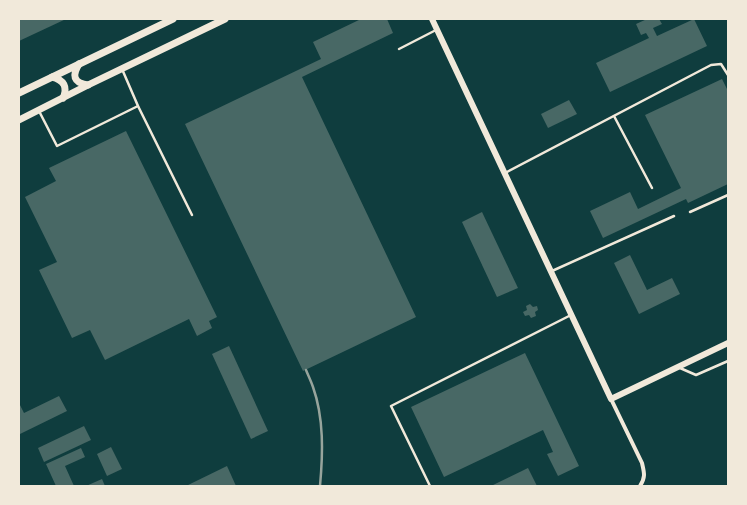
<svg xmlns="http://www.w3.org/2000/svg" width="747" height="505" viewBox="0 0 747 505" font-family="Montserrat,sans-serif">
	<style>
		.building { fill: #486865 }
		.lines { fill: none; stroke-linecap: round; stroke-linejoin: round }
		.service { stroke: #f1e9da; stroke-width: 2.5 }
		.minor { stroke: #f1e9da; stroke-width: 4 }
		.tertiary { stroke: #f1e9da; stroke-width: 6 }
		.secondary { stroke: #f1e9da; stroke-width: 7 }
		.rail { stroke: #97a49c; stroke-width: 2.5 }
	</style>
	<rect width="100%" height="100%" fill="#0f3d3e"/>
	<!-- building -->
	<g class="building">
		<polygon points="19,19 66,19 19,41"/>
		<polygon points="361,19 387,19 393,33 302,77 416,317 303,371 185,124 321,59 313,42"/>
		<polygon points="647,19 659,19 662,24 653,28 657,36 694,19 707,46 610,92 596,63 649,38 646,33 641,35 636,24"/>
		<polygon points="722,79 728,91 728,184 688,203 686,199 603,238 590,211 630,192 638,209 681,188 645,115"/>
		<polygon points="569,100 577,114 548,128 541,114"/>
		<polygon points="126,131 217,317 209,321 212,328 197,336 189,319 105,360 90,330 72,338 39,270 57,262 25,197 56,181 49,168"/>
		<polygon points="482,212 518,288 497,297 462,222"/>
		<polygon points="630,255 647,290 672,278 680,294 639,314 614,263"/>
		<polygon points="530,304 533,307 537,306 538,310 535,312 536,316 531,318 529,315 525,316 523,312 527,310 526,306"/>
		<polygon points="229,346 268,431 251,439 212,354"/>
		<polygon points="525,353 579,466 558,476 547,454 553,452 543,430 444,477 411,407"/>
		<polygon points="59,396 67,411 20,434 19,432 19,403 24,413"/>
		<polygon points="84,426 91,440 44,462 38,448"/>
		<polygon points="111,447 122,469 107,476 97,454"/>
		<polygon points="81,448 85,457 65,466 74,486 56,486 46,464"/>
		<polygon points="227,466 236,486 186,486"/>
		<polygon points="528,468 537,486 491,486"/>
		<polygon points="102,479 105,486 86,486"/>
	</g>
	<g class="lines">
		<!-- service -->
		<g class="service">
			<polyline points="399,49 436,30"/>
			<polyline points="122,69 138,106 192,215"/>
			<polyline points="39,111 57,146 138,106"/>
			<polyline points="614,116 652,188"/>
			<polyline points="505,173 711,65 721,64 728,75"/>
			<polyline points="690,212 728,195"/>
			<polyline points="552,271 674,216"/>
			<polyline points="680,368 696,375 728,361"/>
			<polyline points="430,486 391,406 571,315"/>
		</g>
		<!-- minor -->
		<path class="minor" d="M611,399L642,463C644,472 646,477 640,486"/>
		<!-- tertiary -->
		<polyline class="tertiary" points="432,19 611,399 728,343"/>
		<!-- secondary -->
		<g class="secondary">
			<path d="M79,64C72,75 73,83 88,85"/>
			<path d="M52,77C64,80 68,87 63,98"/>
			<polyline points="19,93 173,19"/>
			<polyline points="19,120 88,85 225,19"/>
		</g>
		<!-- rail -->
		<path class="rail" d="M306,370C308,375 311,381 313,387C324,418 323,453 320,486"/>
	</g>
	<!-- border -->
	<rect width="747" height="505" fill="none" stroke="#f1e9da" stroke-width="40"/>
</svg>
